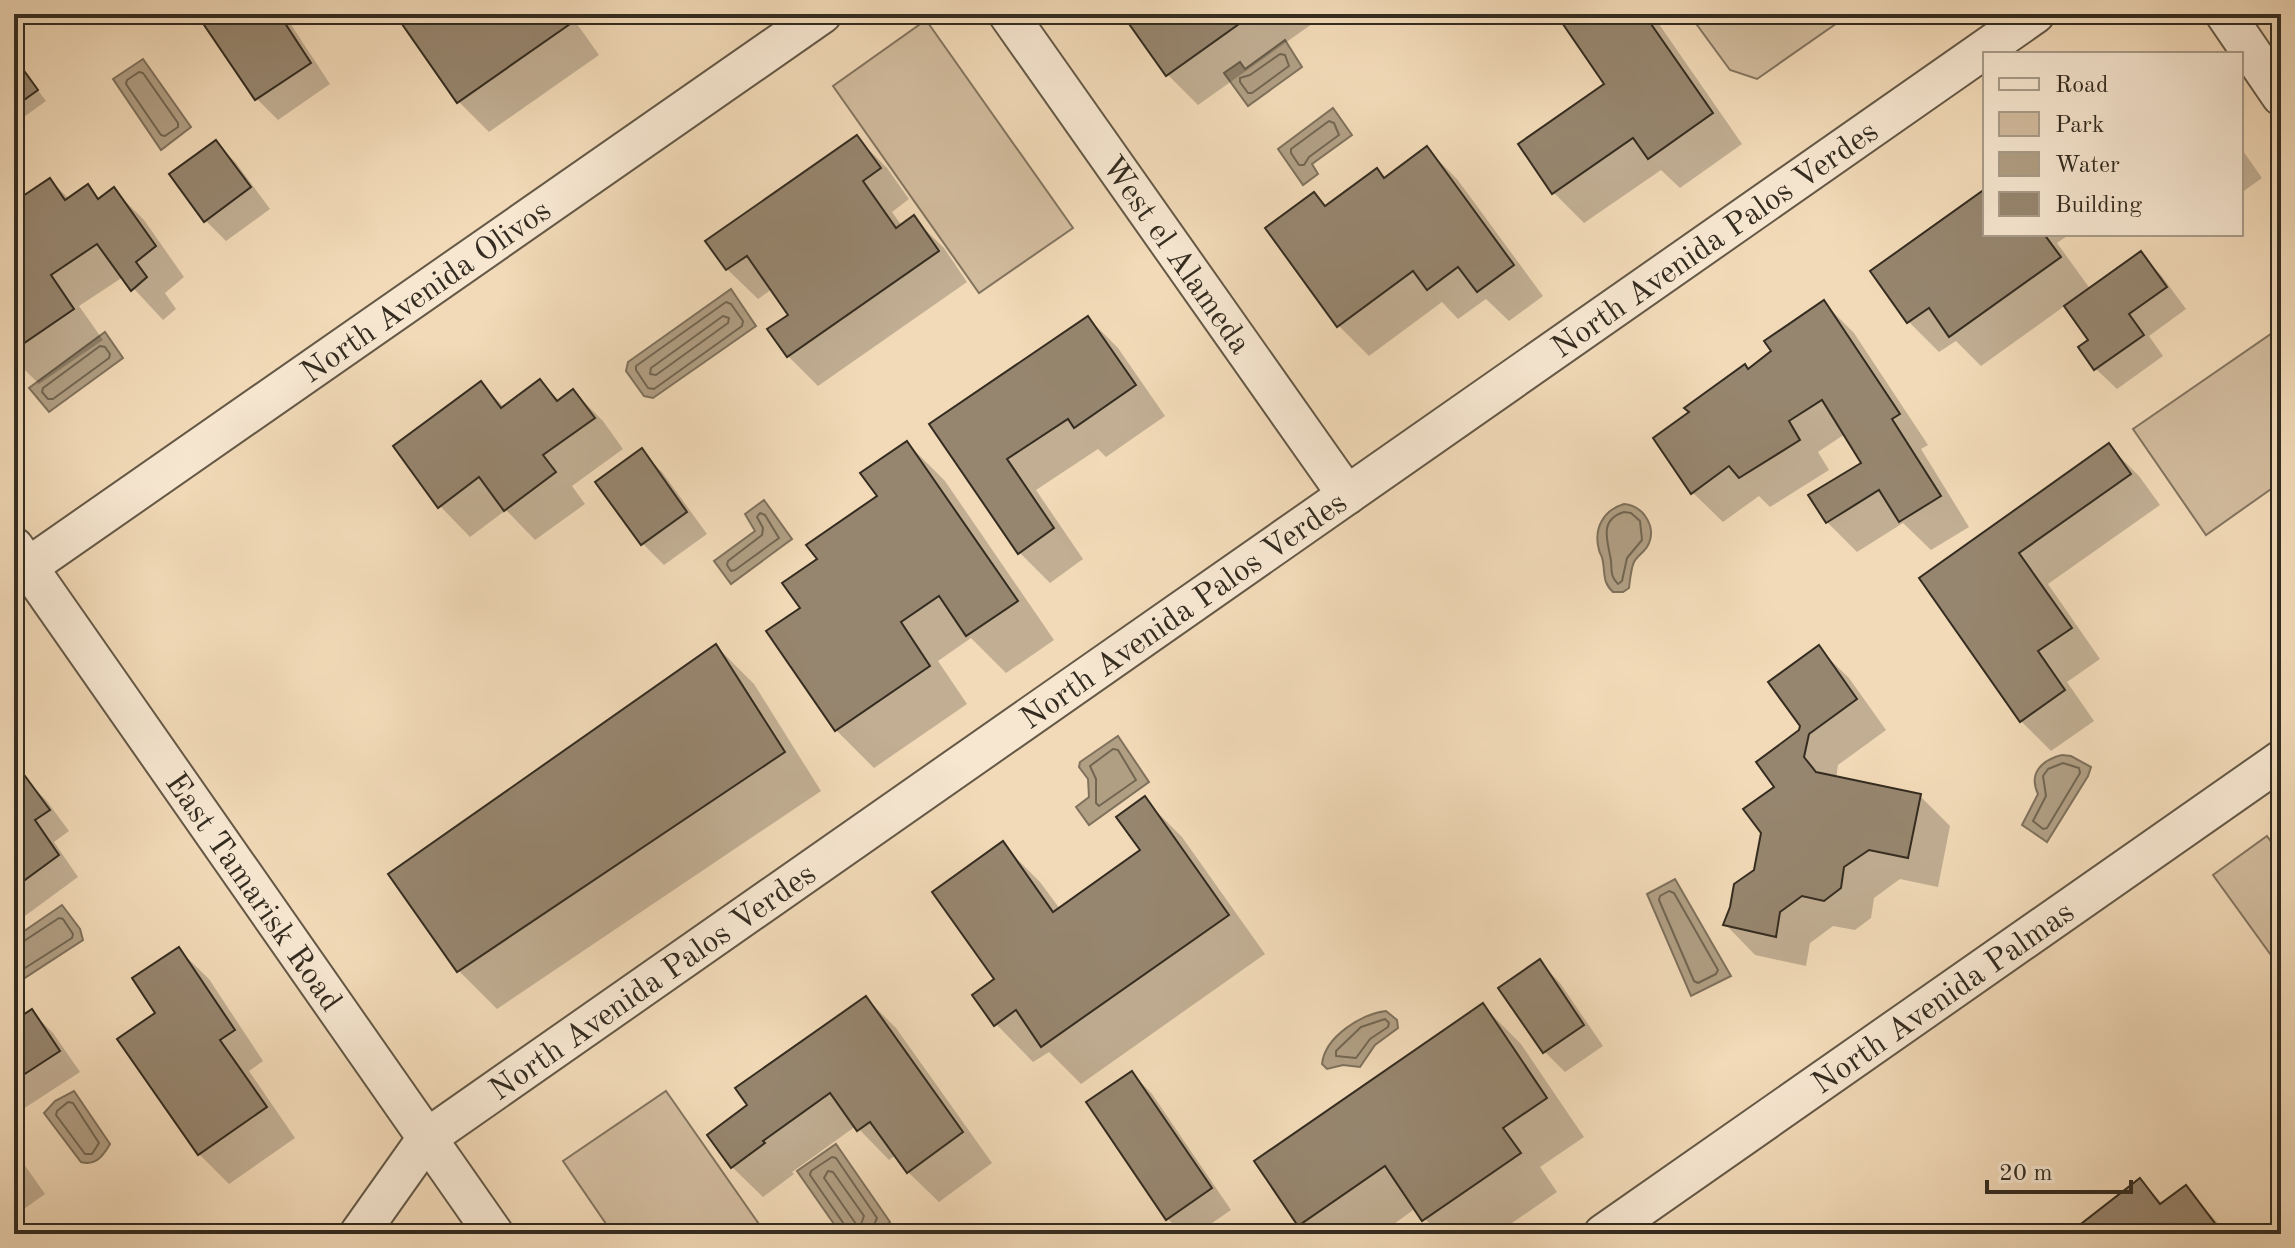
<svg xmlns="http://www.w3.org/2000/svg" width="2295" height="1248" viewBox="0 0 2295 1248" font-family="'Old Standard TT',serif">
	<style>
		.green { fill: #d2bc9e; stroke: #83745f; stroke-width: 2 }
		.water { fill: #b19f84; stroke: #7f715c; stroke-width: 2 }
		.shadow { fill: #0003 }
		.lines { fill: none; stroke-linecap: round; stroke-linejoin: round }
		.shore { stroke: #726652; stroke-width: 2 }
		.building { fill: #97866f; stroke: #342c20; stroke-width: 2 }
		.minor-casing { stroke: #645846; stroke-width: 42 }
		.minor { stroke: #f7e7d1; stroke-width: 38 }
		.labels { text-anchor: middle; stroke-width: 8; stroke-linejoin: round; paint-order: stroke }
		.street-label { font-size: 32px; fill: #342c20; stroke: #f7e7d1 }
	</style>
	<rect width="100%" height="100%" fill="#f2dab8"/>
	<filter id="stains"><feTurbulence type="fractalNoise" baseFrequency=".0025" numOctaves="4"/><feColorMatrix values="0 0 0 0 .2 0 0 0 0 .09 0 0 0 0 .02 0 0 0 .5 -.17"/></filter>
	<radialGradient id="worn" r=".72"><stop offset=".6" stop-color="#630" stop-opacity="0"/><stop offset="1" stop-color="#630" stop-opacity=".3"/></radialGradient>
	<!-- green -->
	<g class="green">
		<polygon points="1689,14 1850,14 1757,79 1730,70"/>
		<polygon points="926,20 1073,228 979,293 833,86"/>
		<polygon points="2281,327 2281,482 2206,535 2133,429"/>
		<polygon points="2267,836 2281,856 2281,969 2213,875"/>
		<polygon points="666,1091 766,1234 613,1234 563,1161"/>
	</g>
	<!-- water -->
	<g class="water">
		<polygon points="1285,40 1302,67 1248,106 1224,73 1240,62 1245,69"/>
		<polygon points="143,59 191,127 161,150 113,79"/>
		<polygon points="1333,108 1352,135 1312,164 1318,174 1303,185 1278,149"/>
		<polygon points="731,289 756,326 653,398 644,396 626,371 628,362"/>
		<polygon points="105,332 123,358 49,412 29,388"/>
		<polygon points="764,500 792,539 731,584 714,561 755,531 745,514"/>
		<path d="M1624,504C1644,506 1658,528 1647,547C1644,552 1637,556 1634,562C1631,568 1630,580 1629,588L1623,592H1613C1603,583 1605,575 1603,562C1602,554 1601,557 1599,550C1593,528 1604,510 1624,504Z"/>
		<polygon points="1118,736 1149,782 1089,825 1076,807 1089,797 1088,779 1079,767 1080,762"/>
		<path d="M2062,755L2071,756L2091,767L2088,776L2047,842L2022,825L2038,794C2028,773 2042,760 2062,755Z"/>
		<polygon points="1675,879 1731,976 1691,996 1647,894"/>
		<polygon points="62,905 80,929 83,940 17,983 14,981 14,938"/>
		<path d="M1386,1011L1397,1020L1398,1028L1375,1045L1360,1067L1343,1065L1327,1069L1322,1064C1325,1036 1362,1014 1386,1011Z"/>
		<path d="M74,1091L110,1144C103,1156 96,1166 81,1162L44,1113L55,1101Z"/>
		<polygon points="836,1144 890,1222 874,1234 841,1234 797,1171"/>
	</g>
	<!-- shadow -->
	<g class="shadow">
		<polygon points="211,14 284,14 330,84 278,120 257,99"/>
		<polygon points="397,14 450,14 454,20 462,14 570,14 599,55 489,132 459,102"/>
		<polygon points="649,14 669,14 657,22"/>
		<polygon points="1125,14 1326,14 1198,105 1168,75"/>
		<polygon points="1558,14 1652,14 1742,144 1680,188 1661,170 1584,223 1554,193 1521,144 1607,85"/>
		<polygon points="14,59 46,101 14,124"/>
		<polygon points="857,138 887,168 909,199 892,212 902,226 913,218 944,248 967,282 818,386 788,356 791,315 772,289 758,299 727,269 708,242"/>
		<polygon points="216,142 236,163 270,209 226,241 205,220"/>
		<polygon points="2241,148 2262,178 2241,193"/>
		<polygon points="1427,149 1457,179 1543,296 1509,321 1486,299 1458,319 1442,302 1369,356 1339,326 1314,194 1326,207 1377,170 1386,180"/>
		<polygon points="50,180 69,199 87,187 100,200 114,190 144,220 184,277 165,293 176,309 163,320 123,277 79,306 103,340 39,384 14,359 14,205"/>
		<polygon points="1985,191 1985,234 2070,234 2057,243 2091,290 2140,254 2161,275 2186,309 2149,336 2163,356 2117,389 2096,369 2090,340 2066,305 1981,366 1956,341 1939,352 1909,322 1873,272"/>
		<polygon points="1824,303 1854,333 1928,445 1921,449 1969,527 1931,550 1903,523 1857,552 1827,522 1863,463 1845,434 1818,452 1829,470 1770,507 1759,496 1723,522 1692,492 1749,370 1774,351"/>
		<polygon points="1088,318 1118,348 1165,416 1106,457 1098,449 1036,490 1083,559 1050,583 1019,552 932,425"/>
		<polygon points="540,382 560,401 573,391 603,421 623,449 572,486 585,504 535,540 506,510 470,537 440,506 481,384 505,408"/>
		<polygon points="907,443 945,481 1054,640 1006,673 971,638 938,661 967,704 874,768 836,730 769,631 803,608 820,560 880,497"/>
		<polygon points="2109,446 2139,476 2160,505 2048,584 2100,659 2067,682 2094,721 2051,751 2021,721 1921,578"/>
		<polygon points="641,451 662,472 707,534 664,565 643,544 598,482"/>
		<polygon points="716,646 754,684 821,791 497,1009 459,971 390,875"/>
		<polygon points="1818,648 1849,678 1886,730 1838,765 1836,779 1920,796 1950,826 1938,887 1900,879 1874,898 1871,918 1855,930 1833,926 1810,943 1806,966 1755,955 1725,924 1756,871 1776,788 1801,732"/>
		<polygon points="25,779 46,800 69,831 54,842 78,877 18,921 14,917 14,787"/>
		<polygon points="1144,799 1182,837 1265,954 1081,1084 1049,1052 1033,1062 996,1024 1002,844 1040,882 1060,909 1143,850"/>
		<polygon points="178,949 209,979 263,1061 249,1071 295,1138 229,1184 199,1154"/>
		<polygon points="1540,962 1560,983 1603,1046 1565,1072 1544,1051"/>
		<polygon points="866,998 896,1028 992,1163 939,1202 908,1172 896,1155 889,1160 856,1126 792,1172 794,1174 763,1197 732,1167 750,1106"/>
		<polygon points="1483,1006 1521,1044 1584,1137 1540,1167 1557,1192 1496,1234 1438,1234 1416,1208 1380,1234 1309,1234 1300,1225 1257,1162"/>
		<polygon points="32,1012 53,1033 80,1072 23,1109 14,1100 14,1024"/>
		<polygon points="1132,1073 1152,1094 1231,1210 1196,1234 1183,1234 1167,1218"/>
		<polygon points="14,1150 45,1194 14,1216"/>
		<polygon points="2140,1181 2163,1204 2185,1187 2228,1234 2071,1234"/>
	</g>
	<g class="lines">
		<!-- shore -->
		<g class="shore">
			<polygon points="1280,54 1285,55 1289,66 1252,93 1248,93 1240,82 1240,78 1250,75"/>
			<polygon points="139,72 143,73 178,123 178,127 165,136 161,135 126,84 127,80"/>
			<polygon points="1329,121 1334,123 1339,135 1309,157 1304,165 1299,165 1291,153 1291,149"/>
			<polygon points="726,302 731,304 743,321 742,326 654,389 648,388 636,370 636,366"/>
			<polygon points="723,316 729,318 728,323 656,375 650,374 651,368"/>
			<polygon points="100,346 105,347 110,354 109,358 53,399 48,399 42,392 43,388"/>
			<path d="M1624,512L1631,513L1640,521L1642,540L1627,558L1622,581L1618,584C1610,576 1612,571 1611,561C1608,541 1598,520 1624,512Z"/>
			<polygon points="760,513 765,515 779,538 735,570 731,571 727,565 728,561 762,535 763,528 757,517"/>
			<polygon points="1113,749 1118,750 1136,780 1099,806 1096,803 1096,779 1090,766"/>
			<polygon points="2063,763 2079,768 2080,773 2047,828 2043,829 2033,821 2046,796 2043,776 2048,769"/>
			<polygon points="1669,891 1674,893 1718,970 1716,974 1698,983 1694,981 1659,900 1660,896"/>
			<polyline points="14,944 21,943 59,918 63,919 73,934 72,938 14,975"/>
			<polygon points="1385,1019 1389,1023 1388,1027 1370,1039 1356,1058 1336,1056 1336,1051 1361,1027"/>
			<polygon points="68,1102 73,1103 99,1143 92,1154 85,1154 56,1115 57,1111"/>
			<polygon points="828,1171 833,1172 864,1216 861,1224 856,1224 824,1178"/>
			<polyline points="847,1234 846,1227 810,1175 811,1171 832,1157 836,1158 877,1218 870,1234"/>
		</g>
	</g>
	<!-- building -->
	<g class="building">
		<polygon points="207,14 279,14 311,63 255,100 200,19"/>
		<polygon points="395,14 443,14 448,21 458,14 563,14 570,24 457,103"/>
		<polygon points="1122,14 1253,14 1166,76"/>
		<polygon points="1556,14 1644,14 1713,113 1648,159 1633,138 1552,194 1518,144 1604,84"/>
		<polygon points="17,61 38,90 14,107 14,64"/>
		<polygon points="857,135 881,168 863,181 896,228 914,215 939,251 787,357 767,329 788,315 747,256 726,270 705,241"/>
		<polygon points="216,140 251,187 204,222 169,174"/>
		<polygon points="1427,146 1514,265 1477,292 1458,267 1427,290 1413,271 1337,327 1265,228 1314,192 1325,206 1377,168 1384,178"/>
		<polygon points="50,178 65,200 88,184 98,199 114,187 156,246 136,262 147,277 131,291 97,244 51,275 74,309 14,350 14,202"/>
		<polygon points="1985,189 1985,234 2044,234 2061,257 1949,337 1929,308 1907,323 1870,271"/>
		<polygon points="2141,251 2167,287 2129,314 2144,335 2094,370 2078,347 2088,340 2064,306"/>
		<polygon points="1824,300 1900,414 1892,419 1941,496 1899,522 1879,490 1826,523 1808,495 1861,463 1822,400 1789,421 1800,440 1739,478 1729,466 1691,494 1653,438 1689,412 1684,408 1745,364 1748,369 1771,351 1764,341"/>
		<polygon points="1088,316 1136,385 1074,428 1068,419 1007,459 1054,528 1018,554 929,424"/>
		<polygon points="540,379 557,401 573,389 595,418 543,455 556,472 504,511 479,477 438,508 393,446 481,381 501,408"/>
		<polygon points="907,441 1018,601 966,636 939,596 901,622 930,666 835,731 766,631 800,608 782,583 817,559 806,545 877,496 860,473"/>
		<polygon points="2109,443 2131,474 2019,553 2072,628 2038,651 2065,690 2020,722 1919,578"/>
		<polygon points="642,448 687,512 641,545 595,482"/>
		<polygon points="716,644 785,752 457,972 388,874"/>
		<polygon points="1819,645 1857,699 1809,734 1804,757 1816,772 1921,794 1908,858 1869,850 1844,867 1841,888 1824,901 1802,896 1780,912 1776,937 1723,925 1730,907 1734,884 1754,870 1761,833 1743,809 1774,787 1756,762 1799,730 1800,726 1768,682"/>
		<polygon points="25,776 50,810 35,820 59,855 14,888 14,785"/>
		<polygon points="1145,796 1229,915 1041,1047 1016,1010 994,1026 972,995 994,979 932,892 1003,841 1053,912 1140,850 1116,817"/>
		<polygon points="179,947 235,1030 220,1040 267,1107 198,1155 117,1039 155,1013 132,978"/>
		<polygon points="1540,959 1584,1025 1543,1053 1498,988"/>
		<polygon points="866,996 963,1132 907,1173 870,1122 857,1131 830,1093 763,1141 765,1143 731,1168 707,1135 747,1105 735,1088"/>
		<polygon points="1483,1003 1547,1098 1503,1128 1521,1153 1422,1221 1385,1166 1298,1226 1254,1161"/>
		<polygon points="32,1009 60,1051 14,1081 14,1021"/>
		<polygon points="1132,1071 1212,1188 1166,1220 1086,1102"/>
		<polygon points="2140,1178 2160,1204 2186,1185 2223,1234 2068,1234"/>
	</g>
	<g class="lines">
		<!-- minor casing -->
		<g class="minor-casing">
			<g id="minor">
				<path id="s1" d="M1008,14L1347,495"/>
				<polyline points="2225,14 2281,96"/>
				<path id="s2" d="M14,547L494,1234"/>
				<path id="s3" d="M28,567L822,14"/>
				<path id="s4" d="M359,1234L427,1138L2035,14"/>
				<path id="s5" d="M1603,1234L2281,760"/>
			</g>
		</g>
		<!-- minor -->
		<use href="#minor" class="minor"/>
	</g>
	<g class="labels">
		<!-- street labels -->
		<g class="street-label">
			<text dy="11" stroke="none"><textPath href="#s4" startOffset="1688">North Avenida Palos Verdes</textPath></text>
			<text dy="11" stroke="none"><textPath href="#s1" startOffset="294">West el Alameda</textPath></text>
			<text dy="11" stroke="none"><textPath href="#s3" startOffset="484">North Avenida Olivos</textPath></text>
			<text dy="11" stroke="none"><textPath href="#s4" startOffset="1040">North Avenida Palos Verdes</textPath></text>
			<text dy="11" stroke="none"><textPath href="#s2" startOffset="420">East Tamarisk Road</textPath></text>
			<text dy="11" stroke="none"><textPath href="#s4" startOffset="392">North Avenida Palos Verdes</textPath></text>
			<text dy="11" stroke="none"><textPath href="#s5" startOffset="414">North Avenida Palmas</textPath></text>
		</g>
	</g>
	<!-- margin -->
	<rect width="2295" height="1248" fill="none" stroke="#f2dab8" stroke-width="48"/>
	<rect x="16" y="16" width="2263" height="1216" fill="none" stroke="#342c20" stroke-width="4"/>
	<rect x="24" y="24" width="2247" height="1200" fill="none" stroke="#342c20" stroke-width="2"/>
	<!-- legend -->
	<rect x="1983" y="52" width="260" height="184" fill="#f7e7d1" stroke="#a99c8a" stroke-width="2"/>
	<rect x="1999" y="78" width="40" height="12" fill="#f7e7d1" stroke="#a99c8a" stroke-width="2"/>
	<text x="2055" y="92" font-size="24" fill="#342c20">Road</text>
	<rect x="1999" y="112" width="40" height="24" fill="#d2bc9e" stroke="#a99c8a" stroke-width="2"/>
	<text x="2055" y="132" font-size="24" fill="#342c20">Park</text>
	<rect x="1999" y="152" width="40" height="24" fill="#b19f84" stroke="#a99c8a" stroke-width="2"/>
	<text x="2055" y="172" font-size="24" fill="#342c20">Water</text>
	<rect x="1999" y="192" width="40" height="24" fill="#97866f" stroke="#a99c8a" stroke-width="2"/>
	<text x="2055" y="212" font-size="24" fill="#342c20">Building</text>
	<!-- scale -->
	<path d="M1987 1180v12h144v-12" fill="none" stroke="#342c20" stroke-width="4"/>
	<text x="1999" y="1180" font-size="24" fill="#342c20" stroke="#f7e7d1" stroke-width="6" paint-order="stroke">20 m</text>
	<rect width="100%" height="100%" filter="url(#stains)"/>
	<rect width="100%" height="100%" fill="url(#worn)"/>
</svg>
